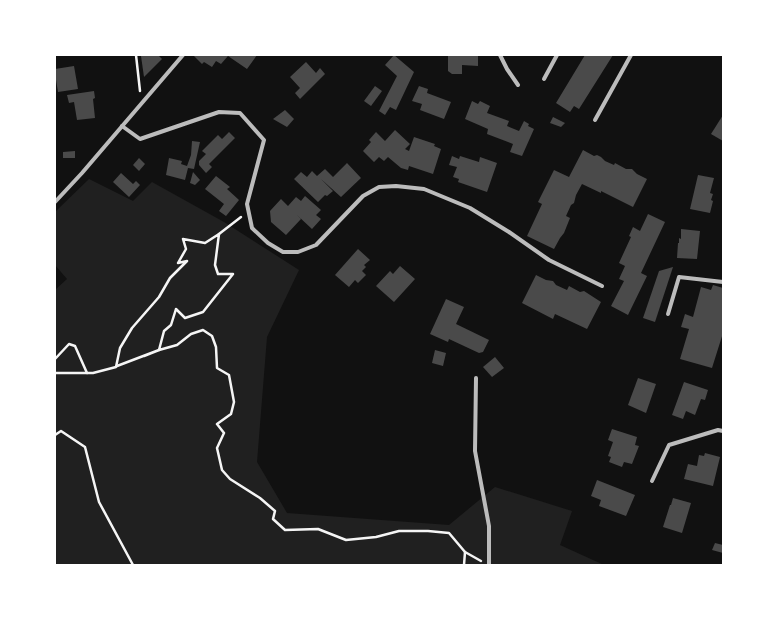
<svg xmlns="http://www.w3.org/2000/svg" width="778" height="620" viewBox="0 0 778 620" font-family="'Exo 2',sans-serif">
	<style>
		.green { fill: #202020 }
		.building { fill: #4a4a4a }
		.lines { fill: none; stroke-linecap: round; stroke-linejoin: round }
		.path { stroke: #f5f5f5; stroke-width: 2.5 }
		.minor { stroke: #bcbcbc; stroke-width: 4 }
	</style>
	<rect width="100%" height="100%" fill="#111"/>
	<!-- green -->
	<polygon class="green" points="89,179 133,201 152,182 224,222 299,270 267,337 257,462 287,513 449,525 495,487 572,511 560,545 604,565 55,565 55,290 67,279 55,265 55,212"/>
	<!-- building -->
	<g class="building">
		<polygon points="142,55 158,55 162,59 144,77 141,56"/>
		<polygon points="193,55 257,55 247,69 228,56 221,64 216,61 212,67 204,62 202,64"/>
		<polygon points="394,55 414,72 396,110 390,107 385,115 379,111 397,76 385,65"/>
		<polygon points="448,55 478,55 478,66 462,65 462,74 452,74 448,71"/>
		<polygon points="585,55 613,55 579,109 574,106 570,112 556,103"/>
		<polygon points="306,62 316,73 320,68 325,74 300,99 295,93 300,88 290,77"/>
		<polygon points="74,66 78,89 58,92 56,80 55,80 55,69"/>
		<polygon points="375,86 382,91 371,106 364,101"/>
		<polygon points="419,86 428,89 427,93 451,102 444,119 420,110 422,104 412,101"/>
		<polygon points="94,91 95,98 93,99 95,118 77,120 74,102 69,103 67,95"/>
		<polygon points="472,101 478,104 480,101 490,106 487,113 509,121 507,126 519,131 524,121 529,124 528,126 534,129 522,156 510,152 513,144 487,134 488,129 465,119"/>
		<polygon points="285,110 294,119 287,127 273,119"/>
		<polygon points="723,115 723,141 711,134"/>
		<polygon points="553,117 565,123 561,127 550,123"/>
		<polygon points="395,130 410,144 405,149 409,151 414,137 435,144 434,146 441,149 433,174 409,166 408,170 401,168 388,157 384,161 379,157 374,162 363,151 371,142 369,140 376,132 385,141"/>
		<polygon points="229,132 235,138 209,164 212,167 206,173 199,165 199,161 206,154 202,151 218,135 222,139"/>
		<polygon points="192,141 200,142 194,169 188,168 185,180 166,175 169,158 182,161 181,164 187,166 191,155"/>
		<polygon points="583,150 594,156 597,155 601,157 605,161 614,165 615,163 626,169 632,169 637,174 647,179 633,207 601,191 601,193 582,184 576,195 574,203 571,205 566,216 570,218 564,233 560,238 554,249 527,236 542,204 538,202 554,170 569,177"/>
		<polygon points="75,151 75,158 63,158 63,152"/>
		<polygon points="452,156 459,159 460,156 479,162 480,157 497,163 487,192 458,182 459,179 453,177 457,167 449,165"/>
		<polygon points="139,158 145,164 139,171 133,165"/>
		<polygon points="347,163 361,178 341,197 321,179 333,191 327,196 325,195 318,202 294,179 301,172 307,177 312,171 317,176 325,169 333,177"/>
		<polygon points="193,172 200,180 195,185 190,183"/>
		<polygon points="121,173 133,184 136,181 140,185 129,197 113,182"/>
		<polygon points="698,175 714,178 710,193 713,194 711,200 713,201 710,213 690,209"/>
		<polygon points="216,176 230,187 227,189 239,200 226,216 219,211 224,204 205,189"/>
		<polygon points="305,196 321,210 316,215 321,219 312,229 297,215 301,219 286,235 271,222 270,211 281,199 288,206 296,197 301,201"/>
		<polygon points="648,214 665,222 641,273 647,276 628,315 611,306 624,281 619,279 625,266 619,263 631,237 629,236 633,227 640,231"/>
		<polygon points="681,229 700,231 697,259 677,258 678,243 679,243 679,238 681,239"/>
		<polygon points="358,249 370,260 364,265 366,267 362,271 366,275 358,283 355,280 349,287 335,275"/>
		<polygon points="400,266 415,279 394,302 376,286 390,271 393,274"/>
		<polygon points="673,267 655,322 643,318 659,271"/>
		<polygon points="536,275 546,280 553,281 556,285 567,290 569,286 580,292 584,291 601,302 587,329 555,314 553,319 522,303"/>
		<polygon points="713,285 723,288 723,333 712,368 680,359 689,329 681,327 685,314 693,317 701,287 711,290"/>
		<polygon points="446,299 464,307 456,324 489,340 483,352 479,353 449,339 448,342 430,334"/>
		<polygon points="435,350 446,353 443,366 432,363"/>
		<polygon points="495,357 504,368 492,377 483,367"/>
		<polygon points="638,378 656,384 646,413 628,405"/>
		<polygon points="684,382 708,390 705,400 701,399 695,415 686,411 683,419 672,415"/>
		<polygon points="612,429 637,437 635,445 639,446 632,464 624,462 622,467 609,462 611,457 608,456 613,442 608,440"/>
		<polygon points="705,453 720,457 713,486 684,479 688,464 697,466 699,455 704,456"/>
		<polygon points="597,480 635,495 626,516 599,506 601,500 591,496"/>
		<polygon points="673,498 691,503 682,533 663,527 670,505 671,505"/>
		<polygon points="715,543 723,545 723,553 712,550"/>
	</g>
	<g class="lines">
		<!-- path -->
		<g class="path">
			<polyline points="136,55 140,91"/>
			<polyline points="219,234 241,217"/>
			<polyline points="55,359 69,344 75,346 87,373"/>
			<polyline points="117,366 159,350 144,356"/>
			<polyline points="55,373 93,373 116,367 120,348 132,328 159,297 170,278 187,261 178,263 186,249 183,239 205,243 219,234 215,265 218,274 233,274 203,312 185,318 176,309 171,325 164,331 159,350 177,345 191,334 203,330 212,336 216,347 217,368 229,375 234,402 231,414 217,424 224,433 217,448 222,470 230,479 260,498 275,511 273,519 285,530 318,529 346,540 376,537 399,531 428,531 449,533 465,552"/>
			<polyline points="55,435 61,431 85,447 99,502 133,565"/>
			<polyline points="464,565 465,552 481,561"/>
		</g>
		<!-- minor -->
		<g class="minor">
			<polyline points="500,55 507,69 518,85"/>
			<polyline points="544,79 557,55"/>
			<polyline points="595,120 631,55"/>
			<polyline points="122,126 140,139 219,112 240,113 264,140 247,204 252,228 268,243 283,252 298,252 316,245 363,196 379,187 396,186 424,189 470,208 509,232 549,260 602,286"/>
			<polyline points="55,202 82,173 183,55"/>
			<polyline points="668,314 679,277 723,282"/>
			<polyline points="476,378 475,451 489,526 489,565"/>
			<polyline points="652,481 669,445 718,430 723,431"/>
		</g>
	</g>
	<!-- border -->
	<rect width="778" height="620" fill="none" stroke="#ffffff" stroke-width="112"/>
</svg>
